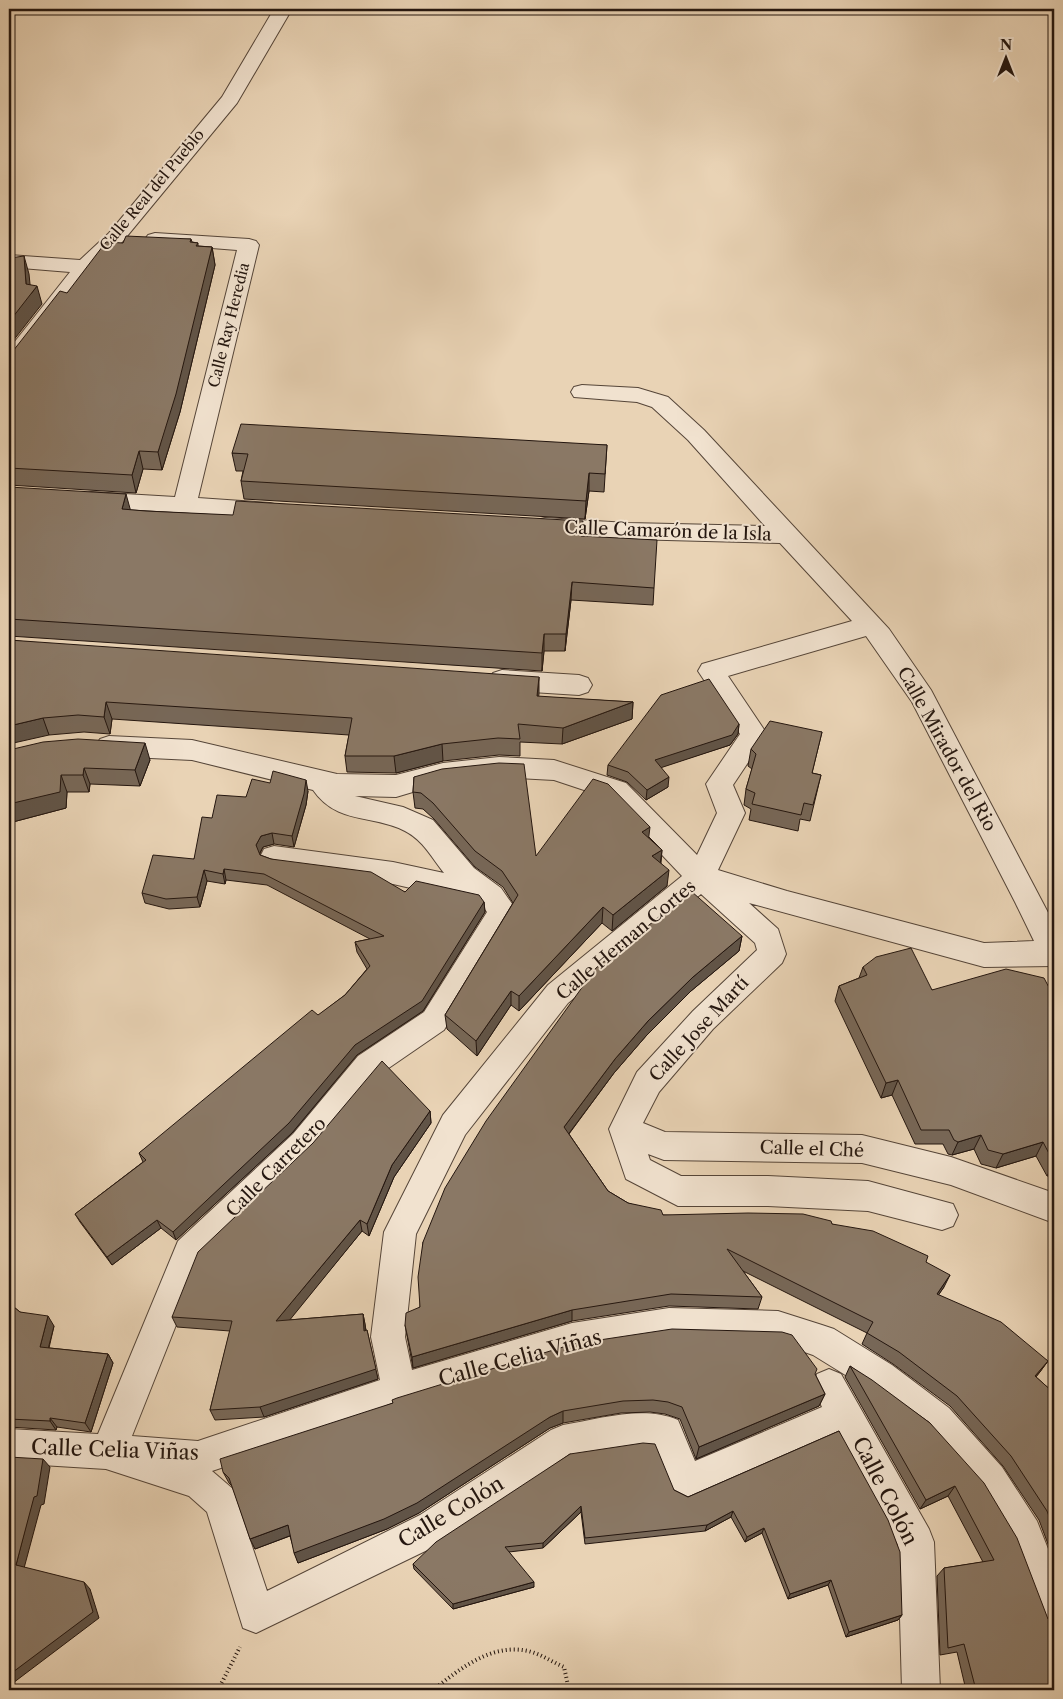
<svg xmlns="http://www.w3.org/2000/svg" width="1063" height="1699" viewBox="0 0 1063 1699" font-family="'Libre Caslon Text',serif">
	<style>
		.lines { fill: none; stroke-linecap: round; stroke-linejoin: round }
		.minor-casing { stroke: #554538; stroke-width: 2 }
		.path { stroke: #24160f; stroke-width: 4; stroke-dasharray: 1 3; stroke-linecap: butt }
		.minor { fill: #f1e2cf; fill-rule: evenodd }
		.wall { fill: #776757; stroke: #24160f }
		.shaded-wall { fill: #615447; stroke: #24160f }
		.building { fill: #8a7865; stroke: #24160f }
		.labels { text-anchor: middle; stroke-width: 4; stroke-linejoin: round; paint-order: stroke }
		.far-street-label { font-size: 15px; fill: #24160f; stroke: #f1e2cf }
		.street-label { font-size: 18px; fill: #24160f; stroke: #f1e2cf }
		.near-street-label { font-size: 21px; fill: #24160f; stroke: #f1e2cf }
	</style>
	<rect width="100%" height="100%" fill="#e9d3b5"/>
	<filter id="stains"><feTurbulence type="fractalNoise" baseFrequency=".004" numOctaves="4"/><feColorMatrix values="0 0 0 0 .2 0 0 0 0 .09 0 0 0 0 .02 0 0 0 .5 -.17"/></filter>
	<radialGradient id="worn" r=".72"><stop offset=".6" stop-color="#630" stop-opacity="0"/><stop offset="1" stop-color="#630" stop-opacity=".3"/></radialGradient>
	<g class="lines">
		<!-- minor casing -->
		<g class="minor-casing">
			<g id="minor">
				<polygon points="274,9 292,9 237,103 123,241 92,271 17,368 9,370 9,349 70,272 9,267 9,255 80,260 109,233 222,97"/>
				<polygon points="155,233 249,239 256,241 259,245 198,498 270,503 278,505 282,511 278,517 270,519 91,508 83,506 79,500 83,494 91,492 175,497 237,250 148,243 145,239 148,235"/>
				<path d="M582,385L638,388L668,397L704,430L889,629L931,690L1054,924V966L984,967L749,903L778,929L786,954L782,963L713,1029L659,1092L643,1123L665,1132L862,1135L951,1157L1054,1193V1223L951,1185L862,1163L664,1160L648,1154L650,1160L681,1176H768L868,1181L953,1204L958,1215L953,1226L942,1230L868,1211L768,1206H678L626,1179L609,1129L637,1072L693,1011L757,950L755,943L701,894L568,1003L465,1135L416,1234L405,1337L412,1370L572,1323L669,1308L778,1311L822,1325L834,1329L892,1365L949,1408L1002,1467L1037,1521L1054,1564V1631L1041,1626L1011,1546L978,1491L925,1432L868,1389L813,1355L778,1343L669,1340L572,1355L399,1408L212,1471L233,1489L267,1591L420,1515L551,1430L563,1425C600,1419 643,1405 678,1420L695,1461L822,1407L812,1386L817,1374L829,1369L841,1374L929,1529L934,1542L940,1690H902L898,1545L837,1435L686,1501L674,1495L655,1448L642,1447L569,1458L446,1541L256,1633L243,1628L207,1512L189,1496L106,1469L9,1463V1429L98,1434L178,1241L293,1134L358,1056L424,1012L487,912L481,904L393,884L274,868L264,865L260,857L264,849L274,846L393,862L444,873C432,858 423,840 405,831C372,814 337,825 313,790L192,760L109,756L100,753L96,746L100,739L109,736L192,740L337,774L396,775L443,763L499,757L554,760L626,783L697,855L717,813L706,784L740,734L698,671L702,664L852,621L780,543L628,539L545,534L537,532L533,526L537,520L545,518L628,523L765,526L688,440L652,407L637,402L574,397L571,392L574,387ZM866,636L912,702L1015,902L1034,941L984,943L787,891L718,870L745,813L733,785L767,734L728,676ZM499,777L554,780L608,798L682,876L548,985L443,1115L384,1232L371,1337L380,1380L198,1441L132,1436L201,1262L315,1154L380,1074L444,1030L517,911L501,888L474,868L433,820L403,807L355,796L396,797L443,783Z"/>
				<polygon points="502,670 579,675 588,678 592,685 588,692 579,695 502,690 493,687 489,680 493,673"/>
			</g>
		</g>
		<!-- path -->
		<g class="path">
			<polyline points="218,1690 240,1647"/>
			<path d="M433,1690C460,1669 491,1643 528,1651C541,1654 552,1662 564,1667L569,1690"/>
		</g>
		<!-- minor -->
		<use href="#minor" class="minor"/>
	</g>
	<!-- wall -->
	<g class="wall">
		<polygon points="191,239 192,242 198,243 198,246 212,247 215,265 180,412 162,470 143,469 136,493 9,485 9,352 13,351 67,293 123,243"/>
		<polygon points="607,445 604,492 589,491 585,519 244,499 241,481 243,471 236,471 232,453"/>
		<polygon points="9,487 130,510 582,536 654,588 653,605 571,600 565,651 544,651 542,671 9,636"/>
		<polygon points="9,640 538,697 633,702 632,719 562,744 520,742 520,756 499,755 443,761 396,773 347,772 345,756 349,735 112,719 110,734 84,732 49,735"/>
		<polygon points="739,724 738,734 730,745 661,767 668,787 646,800 627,782 607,775 608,765"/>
		<polygon points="822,732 812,773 821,775 810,821 800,819 798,831 749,820 751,809 744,805 746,789 752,769 748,766 751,749"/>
		<polygon points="9,750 150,760 140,786 90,784 89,792 67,792 66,808 9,823"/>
		<polygon points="414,777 536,856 649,837 662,850 661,863 667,886 612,931 602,923 519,1011 511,1005 477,1056 447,1029 445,1015 513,903 503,887 475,867 434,819 423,809 415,808 413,792"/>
		<polygon points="308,791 306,805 294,847 274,844 263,847 260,854 260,855 271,859 405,892 484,902 485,912 423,1011 357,1055 292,1133 176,1240 161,1228 112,1265 80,1222 75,1214 143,1162 139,1153 345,995 367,969 357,952 355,942 370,939 267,885 226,880 225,884 207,881 200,907 169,909 145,903 142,893 194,859 212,818 246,797"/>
		<polygon points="742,936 739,951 691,991 646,1036 614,1073 569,1134 608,1191 628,1203 663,1215 832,1224 926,1262 944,1287 938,1295 1048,1361 1036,1377 1054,1393 1054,1560 1039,1520 1003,1466 950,1406 893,1364 862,1344 867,1333 743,1271 762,1297 758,1309 669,1306 572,1321 413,1368 405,1325 420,1307 423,1242"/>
		<polygon points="863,967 932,990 1054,997 1054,1174 1047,1176 1036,1156 996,1168 981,1164 974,1149 952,1155 948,1154 943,1144 915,1144 892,1095 881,1098 835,1001 839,986 859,978"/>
		<polygon points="430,1111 431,1123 394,1177 369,1236 362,1231 289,1320 363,1314 366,1330 378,1379 264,1417 215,1420 210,1410 230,1331 177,1327 172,1317"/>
		<polygon points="9,1303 20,1312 54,1326 49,1348 108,1354 113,1363 91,1432 57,1427 56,1430 9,1427"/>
		<polygon points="850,1366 930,1423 1048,1619 1054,1690 966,1690 957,1652 940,1655 937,1576 944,1568 983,1562 948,1496 920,1509 845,1377"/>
		<polygon points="815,1374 825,1394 819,1406 696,1459 680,1419 665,1414 650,1412 621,1413 563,1423 550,1428 419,1513 387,1529 298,1563 290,1536 255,1549 232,1486 229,1483 223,1472 393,1403"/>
		<polygon points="839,1431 902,1615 898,1620 846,1637 828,1585 788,1599 762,1533 745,1542 731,1517 705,1531 585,1544 581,1512 543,1548 509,1552 534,1587 453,1609 414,1569 413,1564 570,1454 674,1490 688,1497"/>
	</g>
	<!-- shaded-wall -->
	<g class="shaded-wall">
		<polygon points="212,247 215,265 180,412 162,470 158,452"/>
		<polygon points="24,256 29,274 31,294 37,286 42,304 9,346 9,322 26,284"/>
		<polygon points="139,451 143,469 136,493 132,475"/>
		<polygon points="589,473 589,491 585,519 586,501"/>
		<polygon points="126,494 131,512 122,509"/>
		<polygon points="572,582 571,600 565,651 566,634"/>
		<polygon points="544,634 544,651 542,671 542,653"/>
		<polygon points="539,677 539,694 536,713 537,696"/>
		<polygon points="106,702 112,719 110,734 104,717"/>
		<polygon points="633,702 632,719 562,744 563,728"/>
		<polygon points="43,718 49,735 9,744 9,726"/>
		<polygon points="739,724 738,734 730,745 654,770 655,760"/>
		<polygon points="145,743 150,760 140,786 135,770"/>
		<polygon points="442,744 443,761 396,773 394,756"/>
		<polygon points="84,768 90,784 89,792 83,775"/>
		<polygon points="61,775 67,792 66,808 9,823 9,804"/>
		<polygon points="669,777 668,787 646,800 647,790"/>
		<polygon points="306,780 308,791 306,805 294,847 292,836"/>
		<polygon points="650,827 648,843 642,832"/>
		<polygon points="272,833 274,844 263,847 258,856 256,845 261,836"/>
		<polygon points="662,850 660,865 652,856"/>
		<polygon points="224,869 226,880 225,884 223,874"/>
		<polygon points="204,870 207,881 200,907 197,897"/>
		<polygon points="669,870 667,886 612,931 613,915"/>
		<polygon points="484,902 485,912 423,1011 357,1055 292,1133 176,1240 173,1232 355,1045"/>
		<polygon points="603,907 602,923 519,1011 519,996"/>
		<polygon points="742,936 739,951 691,991 646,1036 614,1073 564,1140 564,1127 615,1059 648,1021 693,977"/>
		<polygon points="511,991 511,1005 477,1056 476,1041"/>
		<polygon points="898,1080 892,1095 881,1098 886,1083"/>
		<polygon points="430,1111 431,1123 394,1177 369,1236 367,1224 392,1165"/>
		<polygon points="981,1135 974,1149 952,1155 958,1142"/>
		<polygon points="1043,1142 1036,1156 996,1168 1003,1154"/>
		<polygon points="1054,1163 1054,1174 1047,1176"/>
		<polygon points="157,1220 161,1228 112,1265 107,1257"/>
		<polygon points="360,1220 362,1231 280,1332 276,1321"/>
		<polygon points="950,1275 944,1287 931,1306 937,1294"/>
		<polygon points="572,1310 572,1321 413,1368 412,1357"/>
		<polygon points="363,1314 365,1324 367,1341 364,1331"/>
		<polygon points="48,1316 54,1326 46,1357 40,1347"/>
		<polygon points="367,1330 378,1379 264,1417 260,1407"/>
		<polygon points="108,1354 113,1363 91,1432 85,1423"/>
		<polygon points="1048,1361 1040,1372 1027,1387 1035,1376"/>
		<polygon points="825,1394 819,1406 696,1459 699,1447"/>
		<polygon points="563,1411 563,1423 550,1428 419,1513 387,1529 298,1563 294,1553 550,1417"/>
		<polygon points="50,1418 57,1427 56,1430 50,1421"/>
		<polygon points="43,1459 50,1467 44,1504 41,1505 23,1572 16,1565"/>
		<polygon points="955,1486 948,1496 920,1509 926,1500"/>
		<polygon points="581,1506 581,1512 543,1548 543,1543"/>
		<polygon points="733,1511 731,1517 705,1531 707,1525"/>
		<polygon points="288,1525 292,1535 255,1549 250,1539"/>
		<polygon points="764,1528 762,1533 745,1542 747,1537"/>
		<polygon points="831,1580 828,1585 788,1599 790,1594"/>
		<polygon points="84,1582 90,1589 99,1618 9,1686 9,1675"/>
		<polygon points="534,1582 534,1587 453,1609 453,1604"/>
		<polygon points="902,1615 898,1620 846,1637 849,1632"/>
	</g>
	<!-- building -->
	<g class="building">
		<polygon points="126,236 191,239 190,242 198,243 196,246 212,247 176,394 158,452 139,451 132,475 9,468 9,376 12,370 9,369 9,352 13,351 60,291 67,293 106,242 123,243"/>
		<polygon points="24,256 26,284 37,286 9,322 9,257 10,258"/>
		<polygon points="241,424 607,445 605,474 589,473 586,501 241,481 248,454 232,453"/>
		<polygon points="9,487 126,494 122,509 146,511 233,515 236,501 583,521 581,536 657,540 654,588 572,582 566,634 544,634 542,653 9,619"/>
		<polygon points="9,640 539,677 537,696 633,702 563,728 518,724 520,739 498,738 442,744 394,756 345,756 352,718 106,702 104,717 78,715 43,718 9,726"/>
		<polygon points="709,679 739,724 732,735 655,760 669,777 647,790 628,772 608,765 661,695"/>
		<polygon points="770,721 822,732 812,773 821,775 813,805 804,803 801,815 752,804 755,793 746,789 756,754 751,749"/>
		<polygon points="78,739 145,743 135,770 84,768 83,775 61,775 60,792 9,804 9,750 43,742"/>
		<polygon points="499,763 524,764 536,856 593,779 608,784 650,827 642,832 662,850 652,856 669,870 613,915 603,907 519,996 511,991 476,1041 445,1015 518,895 502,871 475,851 433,803 421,793 413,792 414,777 442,769"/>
		<polygon points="273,771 306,780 304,794 292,836 272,833 261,836 256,845 260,855 271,859 371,872 405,892 416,881 479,895 484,902 422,1001 355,1045 289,1123 173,1232 157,1220 107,1257 75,1214 146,1160 139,1153 312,1010 318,1015 345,995 370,966 355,942 384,936 264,874 224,869 223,874 204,870 197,897 166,899 142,893 153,855 194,859 202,817 212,818 217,795 246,797 252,779 270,783"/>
		<polygon points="691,891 742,936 693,977 648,1021 615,1059 564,1127 608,1191 628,1203 661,1210 663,1215 748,1213 803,1214 831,1221 832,1224 873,1231 928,1256 926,1262 950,1275 937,1294 1001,1322 1048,1361 1035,1376 1054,1393 1054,1529 1047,1511 1011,1456 957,1396 899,1352 867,1333 873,1322 727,1249 762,1297 671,1294 572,1310 412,1357 405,1325 406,1313 420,1307 418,1277 423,1242 445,1188 486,1121 596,968"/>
		<polygon points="911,948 932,990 1006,969 1044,978 1054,997 1054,1163 1043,1142 1003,1154 988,1150 981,1135 958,1142 954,1140 949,1130 921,1130 898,1080 886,1083 839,986 867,975 863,967 876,957"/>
		<polygon points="382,1061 430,1111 392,1165 367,1224 360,1220 276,1321 363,1314 364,1331 367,1330 376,1369 260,1407 210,1410 232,1321 172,1317 198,1252 313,1143"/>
		<polygon points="9,1303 20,1312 48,1316 40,1347 108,1354 85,1423 50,1418 50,1421 9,1419"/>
		<polygon points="672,1329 782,1332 792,1335 817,1369 815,1374 825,1394 699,1447 682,1407 668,1402 653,1400 623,1401 563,1411 550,1417 417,1503 384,1519 294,1553 288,1525 250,1539 229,1478 223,1472 220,1459 393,1403 392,1400 397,1398 573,1344"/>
		<polygon points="850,1366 872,1380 930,1423 984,1483 1017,1538 1048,1619 1054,1621 1054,1690 976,1690 964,1644 948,1648 944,1568 994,1560 955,1486 926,1500"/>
		<polygon points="839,1431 888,1520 900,1552 902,1615 849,1632 831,1580 790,1594 764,1528 747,1537 733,1511 707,1525 585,1538 581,1506 543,1543 505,1547 534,1582 453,1604 413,1564 436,1542 570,1454 643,1443 655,1444 674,1490 688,1497"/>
		<polygon points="9,1457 43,1459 37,1496 34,1497 16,1565 84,1582 93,1612 9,1675"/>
	</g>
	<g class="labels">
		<!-- far-street labels -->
		<g class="far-street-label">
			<text transform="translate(152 190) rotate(-50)" y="5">Calle Real del Pueblo</text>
			<text transform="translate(229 325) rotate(-76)" y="5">Calle Ray Heredia</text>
		</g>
		<!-- street labels -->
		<g class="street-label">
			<text transform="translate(668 531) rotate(2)" y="6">Calle Camarón de la Isla</text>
			<text transform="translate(947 749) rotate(61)" y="6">Calle Mirador del Rio</text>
			<text transform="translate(626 940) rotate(-40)" y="6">Calle Hernan Cortes</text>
			<text transform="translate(699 1029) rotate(-47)" y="6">Calle Jose Martí</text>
			<text transform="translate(812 1149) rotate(2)" y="6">Calle el Ché</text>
			<text transform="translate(276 1167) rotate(-45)" y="6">Calle Carretero</text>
		</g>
		<!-- near-street labels -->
		<g class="near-street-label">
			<text transform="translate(520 1358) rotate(-15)" y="7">Calle Celia Viñas</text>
			<text transform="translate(115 1450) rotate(2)" y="7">Calle Celia Viñas</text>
			<text transform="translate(885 1491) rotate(63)" y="7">Calle Colón</text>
			<text transform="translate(451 1512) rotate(-31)" y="7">Calle Colón</text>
		</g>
	</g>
	<!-- margin -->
	<rect width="1063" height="1699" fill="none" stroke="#e9d3b5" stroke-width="30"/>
	<rect x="10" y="10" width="1043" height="1679" fill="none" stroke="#24160f" stroke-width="2.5"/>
	<rect x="15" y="15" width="1033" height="1669" fill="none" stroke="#24160f"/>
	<!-- north arrow -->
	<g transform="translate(1006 58)" stroke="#f1e2cf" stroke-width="4" paint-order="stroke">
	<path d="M0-4L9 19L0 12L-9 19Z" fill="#24160f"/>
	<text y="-8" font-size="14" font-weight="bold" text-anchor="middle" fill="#24160f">N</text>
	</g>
	<rect width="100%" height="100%" filter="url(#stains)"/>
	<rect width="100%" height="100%" fill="url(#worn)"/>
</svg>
